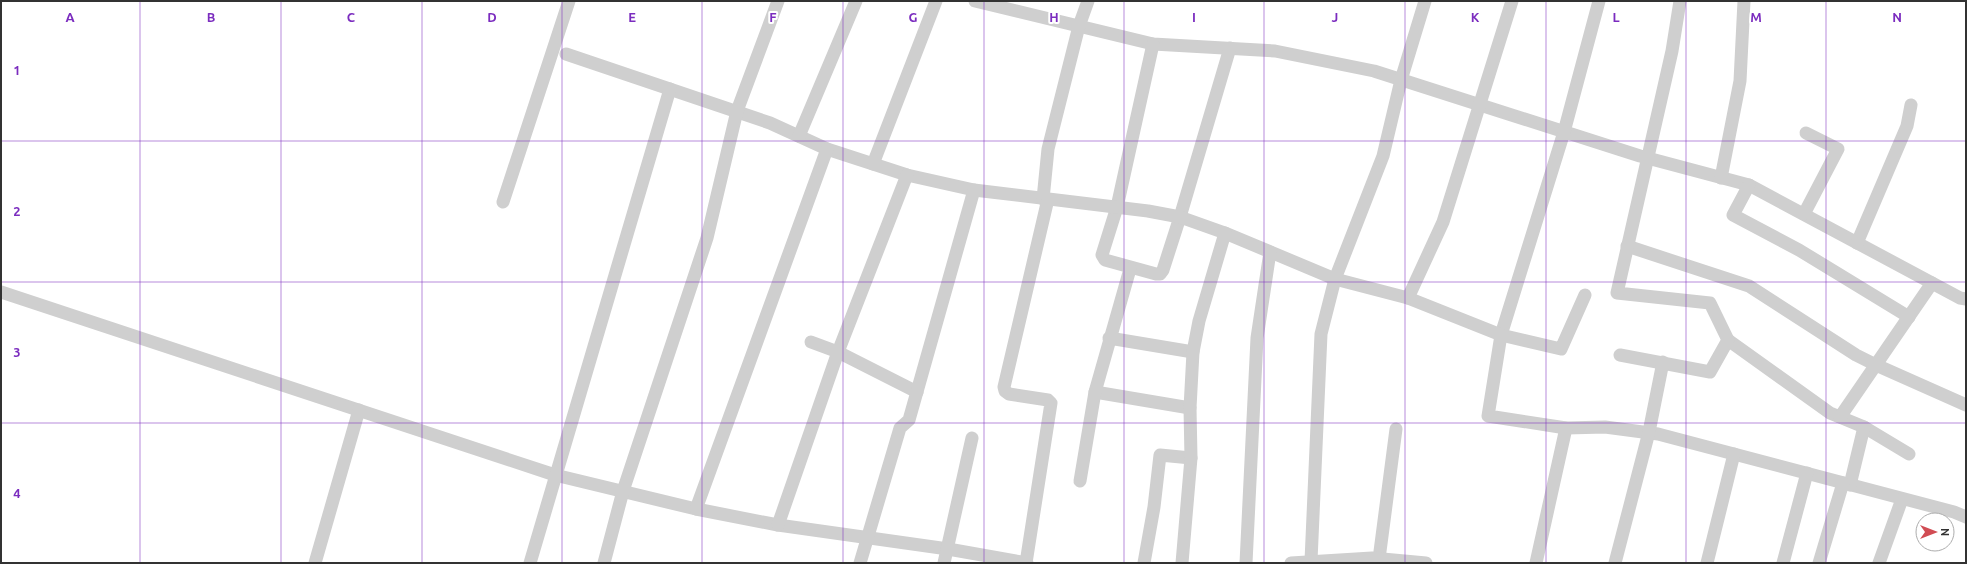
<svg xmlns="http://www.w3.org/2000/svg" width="1967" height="564" viewBox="0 0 1967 564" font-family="Ubuntu,sans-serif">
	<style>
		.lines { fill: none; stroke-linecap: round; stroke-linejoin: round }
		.minor { stroke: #cfcfcf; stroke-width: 13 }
		.grid { fill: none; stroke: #7b2cbf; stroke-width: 1; stroke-opacity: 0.55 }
		.grid-label { font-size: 13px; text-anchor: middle; font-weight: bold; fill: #7b2cbf; stroke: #fff; stroke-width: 4; stroke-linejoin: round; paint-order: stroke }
	</style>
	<rect width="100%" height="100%" fill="#fff"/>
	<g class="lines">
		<!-- minor -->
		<g class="minor">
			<polyline points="975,1 1153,44 1275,51 1374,71 1640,156 1749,185 1960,298 1966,299"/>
			<polyline points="1599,1 1564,132 1501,335 1488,416 1566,428 1605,427 1658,434 1954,512 1966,517"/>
			<polyline points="1153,44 1117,207 1102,255 1105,260 1156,274 1160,274 1163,270 1180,217 1230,48"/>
			<polyline points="566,54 770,123 827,149 907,175 974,190 1148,211 1180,217 1225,233 1335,279 1408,298 1501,335 1561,349 1585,295"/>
			<polyline points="799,136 856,1"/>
			<polyline points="873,164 936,1"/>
			<polyline points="1721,178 1740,81 1744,1"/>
			<polyline points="1749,185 1733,215 1799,250 1909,317"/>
			<polyline points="1043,199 1048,149 1079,26 1088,1"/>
			<polyline points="503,202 569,1"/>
			<polyline points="1804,214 1838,149 1806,133"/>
			<polyline points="1857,243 1907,126 1911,105"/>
			<polyline points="1627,246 1749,286 1856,355 1876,365 1966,405"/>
			<polyline points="1,292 555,475 696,509 778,525 948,549 1027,563"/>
			<polyline points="1408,298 1443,222 1512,1"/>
			<polyline points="1109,338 1193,352"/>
			<polyline points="1728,340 1830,413 1864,427 1909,454"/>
			<polyline points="811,342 838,352 917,392"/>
			<polyline points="1620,355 1710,372 1728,340 1710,303 1617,293 1672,51 1680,1"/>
			<polyline points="1095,392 1190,408"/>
			<polyline points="1840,417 1932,283"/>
			<polyline points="1080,481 1095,392 1130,269"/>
			<polyline points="1850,485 1864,427"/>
			<polyline points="696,509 827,149"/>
			<polyline points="778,525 838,352 907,175"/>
			<polyline points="1379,559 1396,429"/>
			<polyline points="1311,561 1321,334 1335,279 1383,156 1401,80 1425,1"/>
			<polyline points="315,563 359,410"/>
			<polyline points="530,563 670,89"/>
			<polyline points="604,563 623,491 707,238 737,111 778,1"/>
			<polyline points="860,563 900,428 909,420 974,190"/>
			<polyline points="944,563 972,438"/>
			<polyline points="1026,563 1051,403 1048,400 1009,394 1005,391 1004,387 1048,199"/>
			<polyline points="1144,563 1154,507 1160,455 1191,458"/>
			<polyline points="1182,563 1191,458 1190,408 1193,352 1199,321 1225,233"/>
			<polyline points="1246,563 1257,338 1270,252"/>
			<polyline points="1291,563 1372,558 1426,563"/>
			<polyline points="1536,563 1566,428"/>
			<polyline points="1615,563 1649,432 1663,362"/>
			<polyline points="1707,563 1734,454"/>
			<polyline points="1783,563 1807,473"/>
			<polyline points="1819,563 1843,483"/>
			<polyline points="1879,563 1902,499"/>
		</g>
	</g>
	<!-- grid -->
	<path class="grid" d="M140,1V563M281,1V563M422,1V563M562,1V563M702,1V563M843,1V563M984,1V563M1124,1V563M1264,1V563M1405,1V563M1546,1V563M1686,1V563M1826,1V563M1,141H1966M1,282H1966M1,423H1966"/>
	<g class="grid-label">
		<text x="70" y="22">A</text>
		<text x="211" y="22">B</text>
		<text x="351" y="22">C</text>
		<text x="492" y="22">D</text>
		<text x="632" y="22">E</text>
		<text x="773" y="22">F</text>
		<text x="913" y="22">G</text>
		<text x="1054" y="22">H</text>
		<text x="1194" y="22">I</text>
		<text x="1335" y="22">J</text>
		<text x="1475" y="22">K</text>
		<text x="1616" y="22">L</text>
		<text x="1756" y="22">M</text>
		<text x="1897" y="22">N</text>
		<text x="17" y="75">1</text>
		<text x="17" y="216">2</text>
		<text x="17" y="357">3</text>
		<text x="17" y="498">4</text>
	</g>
	<!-- border -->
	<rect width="1967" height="564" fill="none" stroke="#323232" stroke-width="4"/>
	<!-- north arrow -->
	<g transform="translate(1935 532) rotate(90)"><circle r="19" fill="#ffffff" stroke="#adadad"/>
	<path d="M0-3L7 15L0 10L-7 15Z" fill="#d14c53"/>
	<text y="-6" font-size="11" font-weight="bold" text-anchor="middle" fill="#323232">N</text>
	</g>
</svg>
